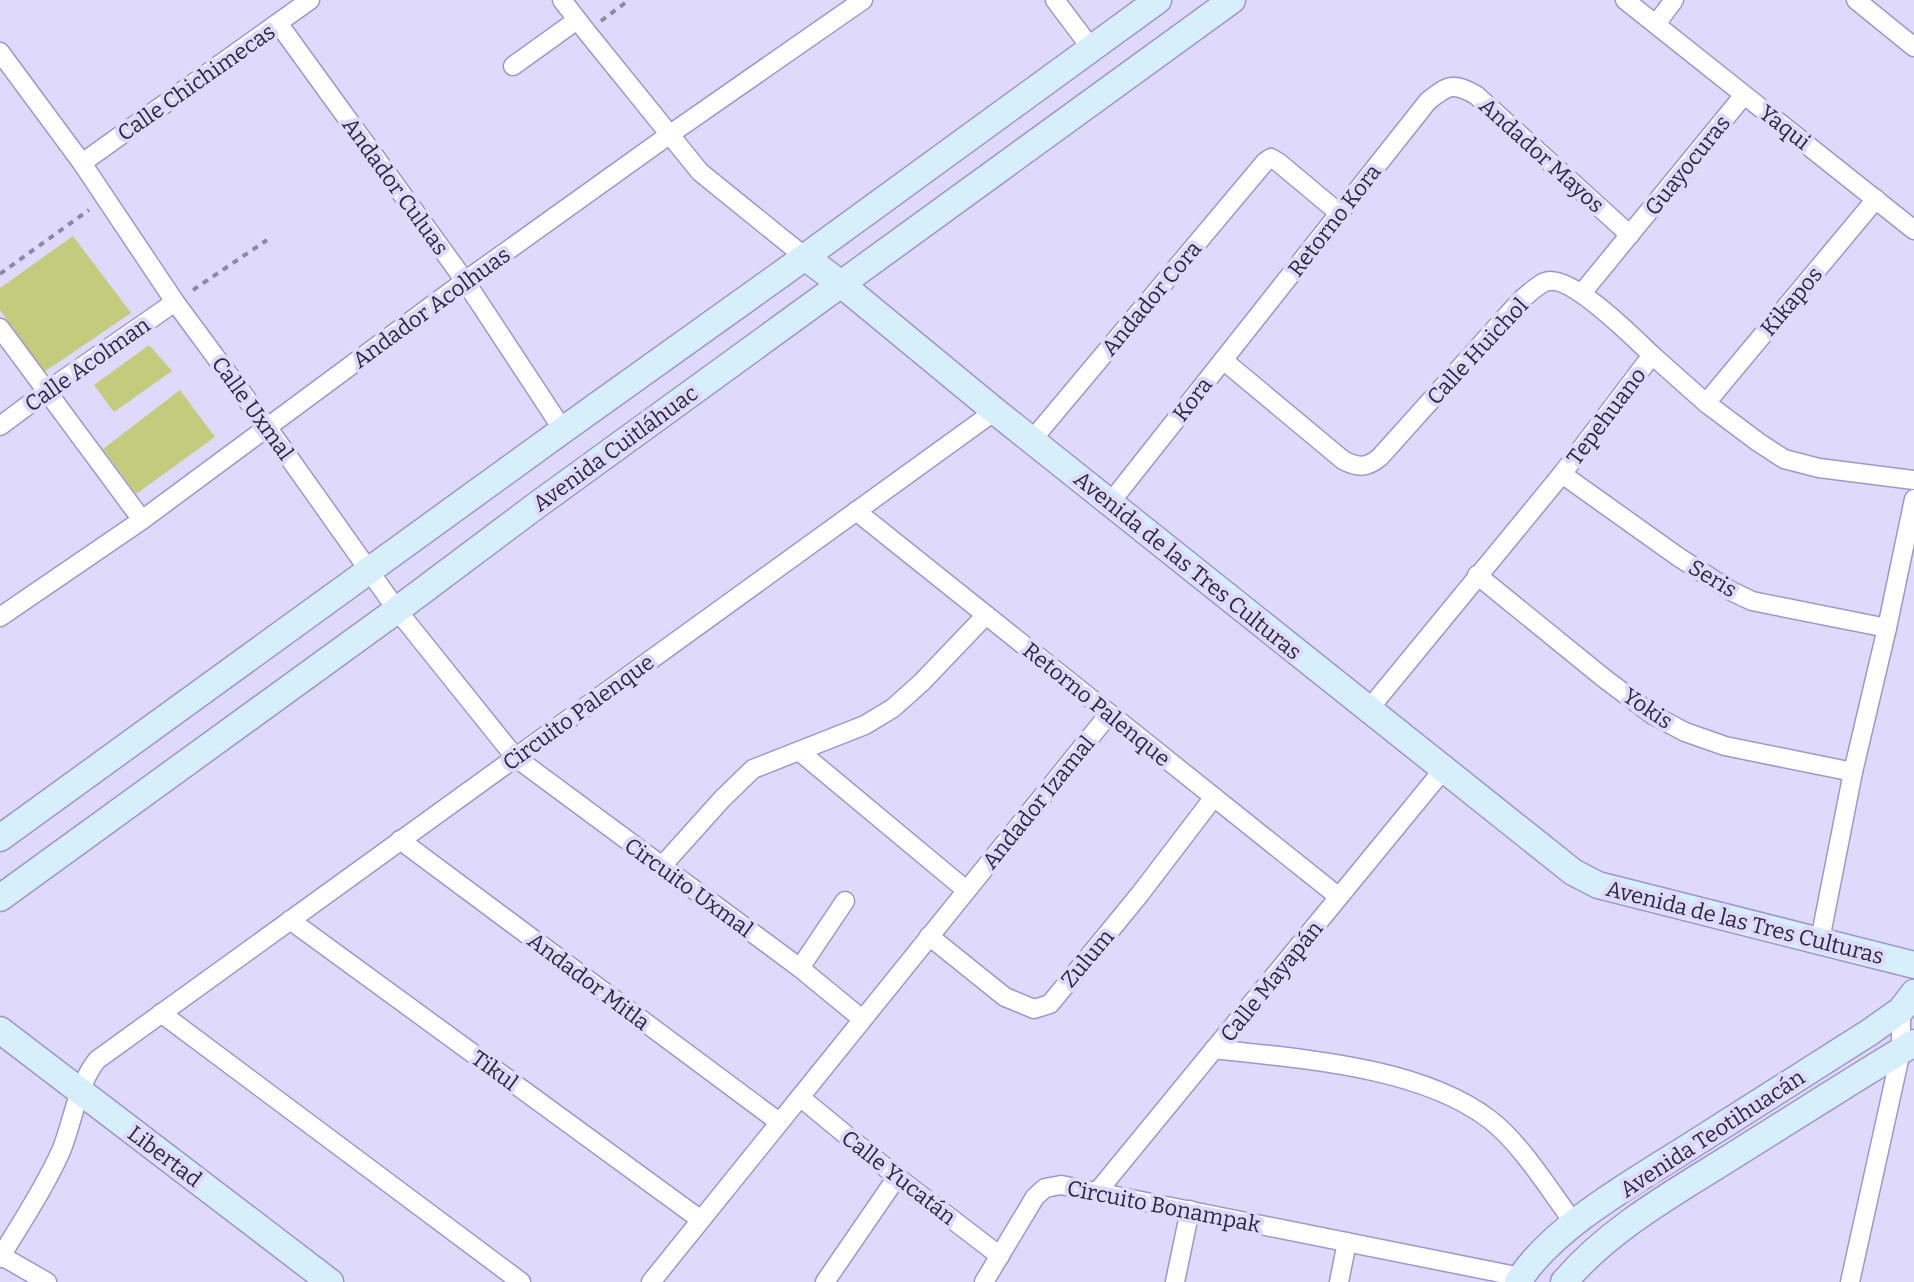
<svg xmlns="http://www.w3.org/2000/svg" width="1914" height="1282" viewBox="0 0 1914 1282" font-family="Bitter,serif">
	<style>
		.green { fill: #c5cb7d }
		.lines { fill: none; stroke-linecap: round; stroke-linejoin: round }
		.street-casing { stroke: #9f96ca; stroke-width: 21 }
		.secondary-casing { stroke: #9f96ca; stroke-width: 29 }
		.path { stroke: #8d89a4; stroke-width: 4; stroke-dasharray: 6 6; stroke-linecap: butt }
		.street { stroke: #fff; stroke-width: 18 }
		.secondary { stroke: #d7effb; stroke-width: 26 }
		.labels { text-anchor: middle; stroke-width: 8; stroke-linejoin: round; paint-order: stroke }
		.street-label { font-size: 22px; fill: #2b283c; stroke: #dfdafc }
	</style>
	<rect width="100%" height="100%" fill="#dfdafc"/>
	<!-- green -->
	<g class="green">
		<polygon points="73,236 131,313 44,372 0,310 0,288"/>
		<polygon points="149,345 172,371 114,412 94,385"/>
		<polygon points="180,390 215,437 136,494 103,449"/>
	</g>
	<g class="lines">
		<!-- street casing -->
		<g class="street-casing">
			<g id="street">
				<polyline points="562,0 586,31 700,172 805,257"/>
				<polyline points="1055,0 1091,48"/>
				<polyline points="1625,0 1914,230"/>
				<polyline points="1856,0 1914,47"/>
				<polyline points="278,23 465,281 563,430"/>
				<polyline points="1656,24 1674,0"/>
				<polyline points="0,52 82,163 175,302 268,428 397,610 515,757 800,968 862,1019"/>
				<polyline points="513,66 577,20"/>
				<polyline points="82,163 310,0"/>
				<polyline points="1582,293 1744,95"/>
				<polyline points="0,328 142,520"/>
				<path d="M1223,360L1343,460C1358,468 1367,468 1380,457L1520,301C1527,295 1536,286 1545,282C1569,272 1634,338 1652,355"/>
				<polyline points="1706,403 1876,199"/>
				<polyline points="0,426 47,391 175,302"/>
				<polyline points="1032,440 1265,162 1271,158 1278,162 1339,213"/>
				<polyline points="1562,474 1677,556 1731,591 1752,601 1887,628"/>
				<path d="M1110,503L1428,101C1448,85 1453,82 1476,95L1630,235"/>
				<polyline points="856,511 1339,897"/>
				<polyline points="1477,575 1605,679 1653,715 1685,732 1725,746 1853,772"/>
				<polyline points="0,617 142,520 465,281 669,135 863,0"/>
				<polyline points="1369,709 1562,474 1652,355 1706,403 1758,442 1784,459 1819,468 1914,480"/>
				<polyline points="799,751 966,890"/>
				<polyline points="400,840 779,1122"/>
				<polyline points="661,867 723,798 753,769 865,725 893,708 922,682 986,615"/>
				<polyline points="290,920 701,1220"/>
				<polyline points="929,936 1005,997 1034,1009 1050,1004 1140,894 1214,797"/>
				<polyline points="1820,940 1853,772 1887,628 1914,499"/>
				<polyline points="800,968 845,901"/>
				<polyline points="161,1013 521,1282"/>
				<path d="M1214,1049C1300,1059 1419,1066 1489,1119C1521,1143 1550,1191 1574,1223"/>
				<polyline points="800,1097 897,1177 1000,1256"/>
				<polyline points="1098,1191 1443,770"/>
				<polyline points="0,1255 47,1282"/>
				<path d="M0,1258C21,1223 44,1189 61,1151C73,1122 77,1085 97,1060L995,411"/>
				<polyline points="651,1282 1109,714"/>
				<polyline points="825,1282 897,1177"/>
				<polyline points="984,1282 1035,1197 1045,1188 1061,1185 1521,1277"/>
				<polyline points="1175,1282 1190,1210"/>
				<polyline points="1339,1282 1347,1242"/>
				<polyline points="1850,1282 1901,1051 1901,1010"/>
			</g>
		</g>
		<!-- secondary casing -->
		<g class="secondary-casing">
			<g id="secondary">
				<polyline points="805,257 841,284 995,411 1573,872 1598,885 1914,965"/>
				<polyline points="0,838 563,430 805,257 1158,0"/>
				<polyline points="0,898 397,610 537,505 1232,0"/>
				<polyline points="0,1030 330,1282"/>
				<path d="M1518,1282C1550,1229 1632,1183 1684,1150C1746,1111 1808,1071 1870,1032L1901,1010L1914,993"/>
				<path d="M1564,1282C1609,1229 1672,1194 1731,1157C1792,1119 1852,1080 1914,1043"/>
			</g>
		</g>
		<!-- path -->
		<g class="path">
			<polyline points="601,21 629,0"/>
			<polyline points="0,274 89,210"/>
			<polyline points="193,290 267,240"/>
		</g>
		<!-- street -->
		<use href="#street" class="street"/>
		<!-- secondary -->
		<use href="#secondary" class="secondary"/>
	</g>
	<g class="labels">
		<!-- street labels -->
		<g class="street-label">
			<text transform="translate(196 82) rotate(-35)" y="8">Calle Chichimecas</text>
			<text transform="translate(1785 127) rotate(38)" y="8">Yaqui</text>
			<text transform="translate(1542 155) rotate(42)" y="8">Andador Mayos</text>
			<text transform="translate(1687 165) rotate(-51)" y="8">Guayocuras</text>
			<text transform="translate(396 186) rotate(54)" y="8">Andador Culuas</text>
			<text transform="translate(1334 220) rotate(-52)" y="8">Retorno Kora</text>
			<text transform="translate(1151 298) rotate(-50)" y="8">Andador Cora</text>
			<text transform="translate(1791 301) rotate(-50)" y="8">Kikapos</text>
			<text transform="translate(431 307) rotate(-36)" y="8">Andador Acolhuas</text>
			<text transform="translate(1477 351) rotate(-47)" y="8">Calle Huichol</text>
			<text transform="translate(87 364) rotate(-35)" y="8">Calle Acolman</text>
			<text transform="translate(1192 399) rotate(-52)" y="8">Kora</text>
			<text transform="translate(253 408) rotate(54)" y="8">Calle Uxmal</text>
			<text transform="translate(1606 416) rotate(-53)" y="8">Tepehuano</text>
			<text transform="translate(615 448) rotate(-36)" y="8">Avenida Cuitláhuac</text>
			<text transform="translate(1188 565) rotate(39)" y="8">Avenida de las Tres Culturas</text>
			<text transform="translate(1713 578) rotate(31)" y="8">Seris</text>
			<text transform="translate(1097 704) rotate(39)" y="8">Retorno Palenque</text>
			<text transform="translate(1648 708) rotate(34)" y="8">Yokis</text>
			<text transform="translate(578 712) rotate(-36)" y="8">Circuito Palenque</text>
			<text transform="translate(1038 802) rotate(-51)" y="8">Andador Izamal</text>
			<text transform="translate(689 887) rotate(36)" y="8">Circuito Uxmal</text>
			<text transform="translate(1745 922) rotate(14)" y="8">Avenida de las Tres Culturas</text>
			<text transform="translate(1087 958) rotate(-50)" y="8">Zulum</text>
			<text transform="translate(589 981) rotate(37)" y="8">Andador Mitla</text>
			<text transform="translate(1271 981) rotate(-51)" y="8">Calle Mayapán</text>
			<text transform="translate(495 1070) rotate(36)" y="8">Tikul</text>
			<text transform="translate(1712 1133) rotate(-33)" y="8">Avenida Teotihuacán</text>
			<text transform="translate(165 1156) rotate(37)" y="8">Libertad</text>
			<text transform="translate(899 1177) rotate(38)" y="8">Calle Yucatán</text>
			<text transform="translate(1164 1206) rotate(11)" y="8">Circuito Bonampak</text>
		</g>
	</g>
</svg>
